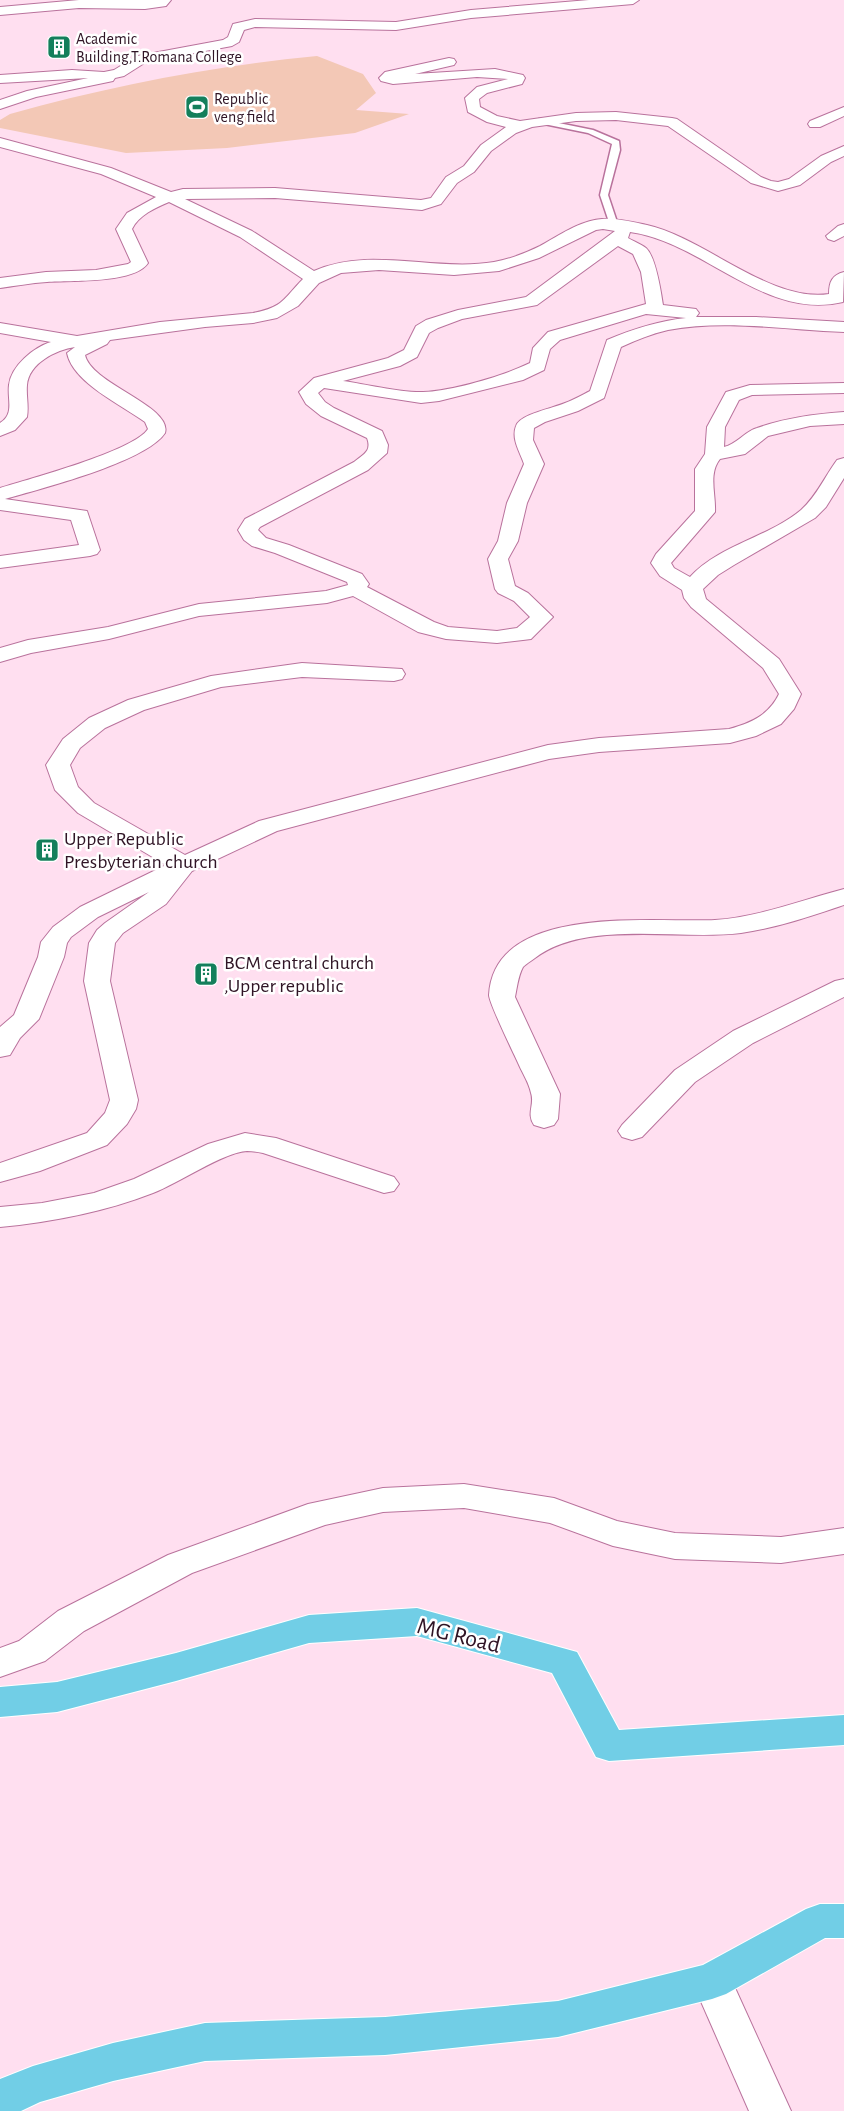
<svg xmlns="http://www.w3.org/2000/svg" width="844" height="2111" viewBox="0 0 844 2111" font-family="'Alegreya Sans',sans-serif">
	<style>
		.green { fill: #f3c8b6 }
		.lines { fill: none; stroke-linecap: round; stroke-linejoin: round }
		.service-casing { stroke: #b9729c; stroke-width: 3 }
		.minor-casing { stroke: #b9729c; stroke-width: 2 }
		.secondary-casing { stroke: #b9729c; stroke-width: 2 }
		.primary-casing { stroke: #fff; stroke-width: 2 }
		.service { fill: #fff; fill-rule: evenodd }
		.minor { fill: #fff; fill-rule: evenodd }
		.secondary { fill: #fff; fill-rule: evenodd }
		.primary { fill: #71cee6; fill-rule: evenodd }
		.labels { text-anchor: middle; stroke-width: 5; stroke-linejoin: round; paint-order: stroke }
		.far-poi-label { font-size: 16px; fill: #2f1425; stroke: #fff; text-anchor: start }
		.poi-label { font-size: 20px; fill: #2f1425; stroke: #fff; text-anchor: start }
		.near-street-label { font-size: 24px; fill: #2f1425; stroke: #fff }
	</style>
	<rect width="100%" height="100%" fill="#ffdff0"/>
	<!-- green -->
	<path class="green" d="M317,56L363,74L376,93L356,110L409,114L355,133L227,148L126,153L0,128V120L10,114C110,86 214,66 317,56Z"/>
	<g class="lines">
		<!-- service casing -->
		<g class="service-casing">
			<polygon id="service" points="539,119 593,130 619,141 620,150 608,195 618,225 617,227 610,225 600,195 612,144 588,133 539,123"/>
		</g>
		<!-- minor casing -->
		<g class="minor-casing">
			<g id="minor">
				<polygon points="79,0 171,0 166,6 145,9 79,8 0,15 0,7"/>
				<polygon points="589,0 639,0 633,4 471,18 396,30 255,27 244,30 239,42 232,46 146,62 124,76 115,78 113,81 36,97 0,109 0,100 27,91 88,78 0,83 0,75 72,70 104,72 114,70 137,56 223,40 228,37 233,24 255,19 396,22 471,10"/>
				<path d="M449,58L454,59L456,62L454,65L415,74L495,69L523,75L525,78L522,84L487,93L479,99L480,107L497,116L520,121L576,113L616,112L672,118L677,119L761,177L771,181L778,182L789,179L821,156L844,146V156L831,162L800,185L778,191L751,183L668,126L616,120L576,121L532,127L516,133L491,151L474,172L457,183L441,204L422,210L275,198L185,199L252,231L314,271C370,246 435,272 494,262C510,259 526,253 540,246C560,235 579,221 602,219C616,218 633,222 647,225C705,238 770,303 829,294C829,282 832,275 844,272L843,302C764,321 704,242 630,232L628,238C633,241 641,244 646,248C656,257 661,292 663,305L696,309L699,313L696,317H756L844,322V332C786,330 725,319 668,330C651,334 636,340 621,347L604,398L578,411L545,422L534,428L533,440L544,464L527,503L518,541L508,559L515,586L528,593L553,617L531,639L523,640L497,643L446,639L418,632L353,596L327,603L199,616L109,639L31,653L0,662V648L28,640L108,627L199,604L326,591L348,585L347,582L275,553L252,546L244,540L238,530L245,519L354,462C364,454 372,451 367,438L321,416L306,404L299,392L314,378L388,358L404,350L416,326L426,320L458,310L526,297L615,231L603,229L596,230L539,258L499,271L454,275L379,270L341,273L319,283L298,306L277,318L253,323L205,327L110,340L107,344L85,355C91,384 173,406 165,433C146,462 40,489 5,499L87,511L100,550L97,554L90,556L0,568V556L79,545L71,520L0,510V488C29,479 134,451 148,429L145,422C122,405 73,383 67,353L75,347C56,350 29,363 27,385C26,396 29,406 27,417L15,430L0,436V423C15,414 7,399 9,385C11,366 34,347 51,342L0,333V323L77,336L160,322L253,313C284,307 283,299 303,279L240,237L169,202C155,208 139,215 132,229L148,263C134,284 71,280 47,282C31,283 15,286 0,288V278L46,272L96,270L128,264L131,262L116,229L127,213L156,197L101,174L0,147V138L111,168L171,192L183,189L275,188L421,200L431,198L446,177L464,166L481,145L506,127L487,122L468,112L465,98L477,87L508,79L477,77L393,84L381,81L379,78L385,72ZM618,246L633,254L641,272L646,304L548,332L533,348L530,363C503,376 452,391 423,392C402,393 365,384 343,381L400,366L417,357L429,333L438,328L462,319L537,305ZM646,314L686,318C658,321 633,329 607,340L590,391C582,395 573,400 565,403C554,408 520,414 516,426C511,439 520,452 524,464L507,503L498,541L488,559L495,589L498,593L514,601L530,617L517,628L497,631L448,627L434,622L367,587L369,584L362,574L289,545L266,538L258,530L260,527L368,470L387,453L388,445L382,431L334,408L325,402L318,393L324,388L421,403L439,401L523,380L544,370L550,349L560,340Z"/>
				<polygon points="844,107 844,116 820,127 810,127 808,124 810,121"/>
				<polygon points="844,224 844,236 834,241 828,239 826,236 838,226"/>
				<path d="M844,383V393L752,395L739,400L725,427L724,447C737,444 744,432 757,428C785,418 815,414 844,412V424L810,426L768,436L745,454L720,459C708,474 716,494 715,512L671,563L674,568L690,577C719,545 769,537 801,510C817,496 825,476 837,460L844,458V478L826,507L815,518L734,565L718,575L703,589L706,599L779,659L801,694L794,709L781,724L756,736L730,743L599,752L549,759L277,831L192,871L166,904L123,933L115,943L110,981L138,1100L136,1109L127,1124L107,1145L40,1171L0,1182V1163L87,1133L105,1113L110,1100L84,981L89,943L97,930L105,923L149,892L98,917L71,937L67,943L64,957L39,1019L20,1038L10,1055L0,1057V1027L14,1015L38,957L41,942L53,927L80,907L166,865L78,813L55,790L46,765L63,739L89,718L128,700L211,676L302,663L402,669L405,674L402,679L394,681L302,677L221,687L144,710L105,728L80,748L70,765L78,787L94,803L185,855L259,821L548,745L599,738L729,729C751,723 769,715 779,694L763,668L691,607L684,598L682,590L660,576L651,563L656,554L695,511V469L705,454L707,427L726,392L750,385Z"/>
				<path d="M844,889V905C811,916 776,928 741,933C679,941 586,919 535,958C531,961 526,964 523,967C518,976 517,988 515,997L560,1094L558,1119L554,1125L544,1128L534,1125C526,1113 535,1105 531,1093C529,1083 523,1074 519,1065C514,1054 489,1003 489,995C494,902 654,923 715,920C760,917 801,900 844,889Z"/>
				<polygon points="844,979 844,997 753,1043 695,1082 642,1137 632,1140 622,1137 618,1131 622,1125 675,1070 733,1031 835,981"/>
				<path d="M245,1133L276,1138L394,1177L399,1184L394,1191L384,1193L263,1153C258,1152 252,1151 247,1151C224,1152 177,1184 153,1193C104,1212 52,1222 0,1227V1207L42,1203L94,1193L134,1179L208,1144Z"/>
				<polygon points="712,1963 726,1968 791,2111 749,2111 692,1981 698,1968"/>
			</g>
		</g>
		<!-- secondary casing -->
		<g class="secondary-casing">
			<polygon id="secondary" points="464,1484 554,1498 617,1521 675,1533 781,1537 844,1528 844,1554 781,1563 675,1559 613,1546 550,1523 464,1508 383,1512 325,1525 192,1573 84,1631 45,1661 0,1677 0,1648 19,1641 58,1611 168,1555 308,1504 383,1488"/>
		</g>
		<!-- primary casing -->
		<g class="primary-casing">
			<g id="primary">
				<polygon points="417,1608 577,1652 619,1730 844,1715 844,1745 609,1761 596,1757 552,1673 417,1636 309,1643 176,1681 57,1712 0,1717 0,1687 57,1682 176,1653 309,1615"/>
				<polygon points="820,1904 844,1904 844,1938 825,1938 726,1994 712,1999 558,2037 385,2055 205,2061 113,2081 40,2102 21,2111 0,2111 0,2079 33,2066 113,2043 205,2023 385,2017 558,2001 703,1965 806,1909"/>
			</g>
		</g>
		<!-- service -->
		<use href="#service" class="service"/>
		<!-- minor -->
		<use href="#minor" class="minor"/>
		<!-- secondary -->
		<use href="#secondary" class="secondary"/>
		<!-- primary -->
		<use href="#primary" class="primary"/>
	</g>
	<!-- icons -->
	<defs>
		<g id="building-square" transform="scale(1.25)"><rect x="-9" y="-9" width="18" height="18" rx="4" fill="#147f5b" stroke="#fff"/><path d="M-4-6H4V6H1V3H-1V6H-4ZM-2.5-4.3h1.7v1.8h-1.7ZM.8-4.3h1.7v1.8H.8ZM-2.5-1h1.7V.8h-1.7ZM.8-1h1.7V.8H.8Z" fill="#fff"/></g>
		<g id="stadium-square" transform="scale(1.25)"><rect x="-9" y="-9" width="18" height="18" rx="4" fill="#147f5b" stroke="#fff"/><path d="M0-5a6.5 5 0 1 0 0 10a6.5 5 0 1 0 0-10ZM-3.5-1.8h7v3.6h-7Z" fill="#fff"/></g>
	</defs>
	<g fill-rule="evenodd">
		<use href="#building-square" x="59" y="47"/>
		<use href="#stadium-square" x="197" y="107"/>
		<use href="#building-square" x="47" y="850"/>
		<use href="#building-square" x="206" y="974"/>
	</g>
	<g class="labels">
		<!-- far-poi labels -->
		<g class="far-poi-label">
			<text x="76" y="44">Academic<tspan x="76" dy="18">Building,T.Romana College</tspan></text>
			<text x="214" y="104">Republic<tspan x="214" dy="18">veng field</tspan></text>
		</g>
		<!-- poi labels -->
		<g class="poi-label">
			<text x="64" y="845">Upper Republic<tspan x="64" dy="23">Presbyterian church</tspan></text>
			<text x="224" y="969">BCM central church<tspan x="224" dy="23">,Upper republic</tspan></text>
		</g>
		<!-- near-street labels -->
		<g class="near-street-label">
			<text transform="translate(459 1635) rotate(14)" y="8">MG Road</text>
		</g>
	</g>
</svg>
